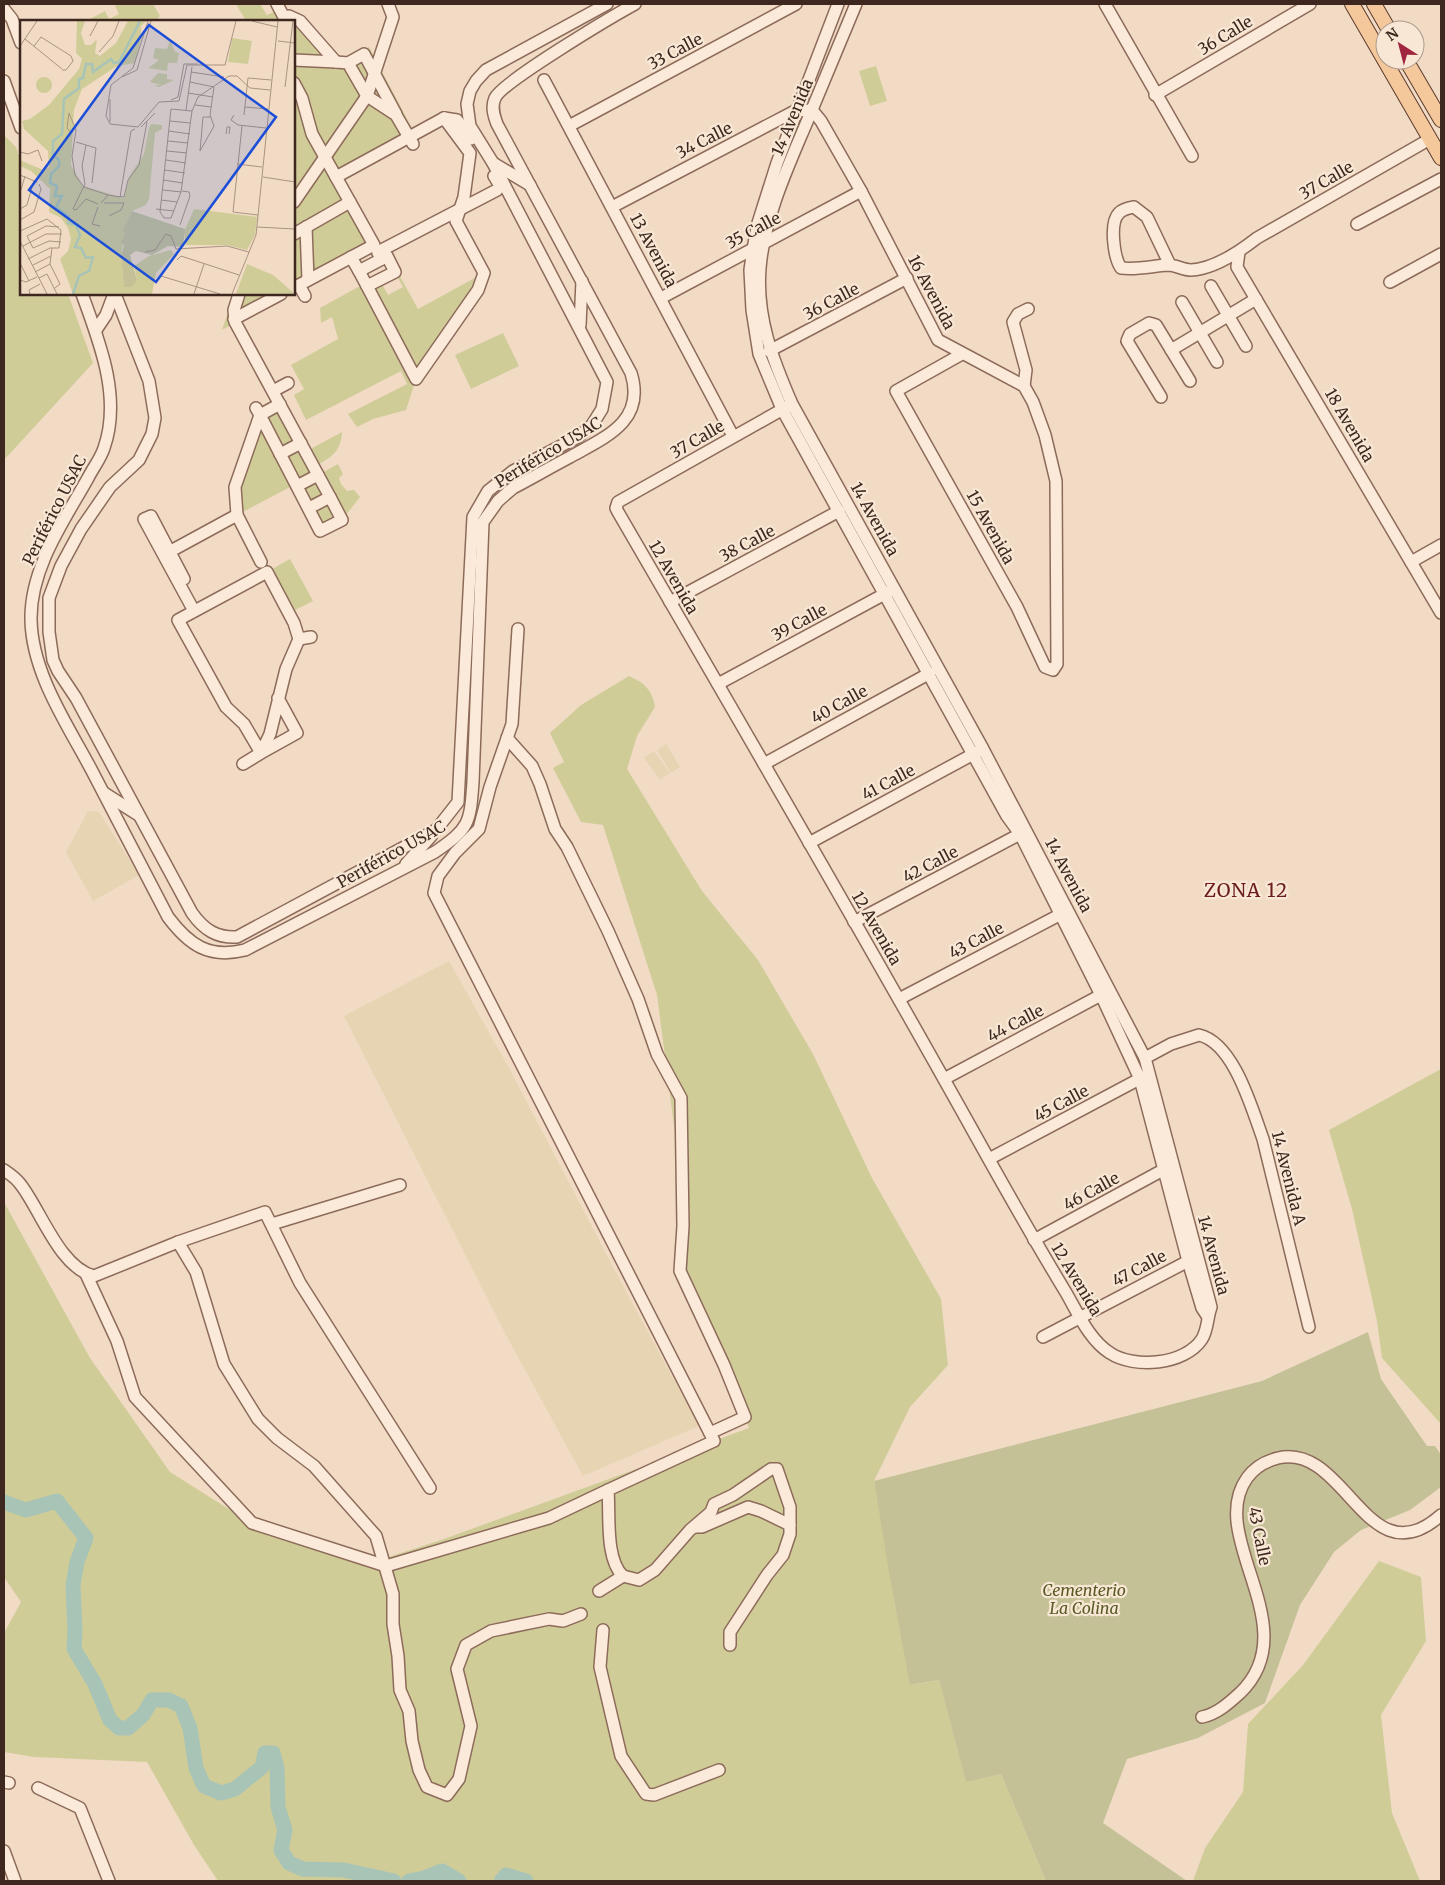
<svg xmlns="http://www.w3.org/2000/svg" width="1445" height="1885" viewBox="0 0 1445 1885" font-family="Merriweather,serif">
	<style>
		.farmland { fill: #e7d4b2 }
		.green { fill: #d0cc98 }
		.cemetery { fill: #c5c197 }
		.lines { fill: none; stroke-linecap: round; stroke-linejoin: round }
		.river { stroke: #a7c4b6; stroke-width: 15 }
		.minor-casing { stroke: #8d6b5a; stroke-width: 14 }
		.major-casing { stroke: #5b3a2e; stroke-width: 16 }
		.minor { stroke: #fbead9; stroke-width: 11 }
		.major { stroke: #f5c89c; stroke-width: 14 }
		.labels { text-anchor: middle; stroke-width: 4.5; stroke-linejoin: round; paint-order: stroke }
		.street-label { font-size: 16px; fill: #3d271e; stroke: #f8e7d5 }
		.park-label { font-size: 16px; font-style: italic; fill: #575a24; stroke: #f8e7d5 }
		.quarter-label { font-size: 19px; letter-spacing: 1px; fill: #6c1c1b; stroke: #f8e7d5 }
		.inset-river { fill: none; stroke: #a7c4b6; stroke-width: 2.5 }
		.inset-road { fill: none; stroke: #a99382; stroke-width: 1 }
		.view { fill: #1d4ed8; fill-opacity: 0.15; stroke: #1d4ed8; stroke-width: 2.5 }
		.inset-edge { fill: none; stroke: #3d271e; stroke-width: 2.5 }
	</style>
	<rect width="100%" height="100%" fill="#f1dbc5"/>
	<!-- farmland -->
	<g class="farmland">
		<polygon points="666,744 680,767 671,773 657,750"/>
		<polygon points="654,751 670,773 660,780 644,758"/>
		<polygon points="88,811 99,812 139,875 93,901 66,852"/>
		<polygon points="449,961 509,1068 623,1286 699,1426 583,1476 506,1335 344,1016"/>
	</g>
	<!-- green -->
	<g class="green">
		<polygon points="120,4 153,4 160,16 158,18 160,21 86,21 105,11 109,19 119,14 115,6"/>
		<polygon points="236,4 260,4 267,15 277,10 289,16 336,62 369,47 415,134 338,180 374,245 294,290 294,21 246,21"/>
		<polygon points="876,66 887,101 870,106 859,71"/>
		<polygon points="4,135 16,147 21,162 21,294 68,294 93,363 4,460"/>
		<polygon points="397,271 418,309 484,273 416,379 406,410 373,419 357,427 348,414 407,384 401,371 306,420 294,395 304,389 291,365 338,339 332,317 321,323 320,308 358,287 382,284 388,295 403,287 395,272"/>
		<polygon points="234,294 287,294 222,330"/>
		<polygon points="503,333 519,366 471,389 455,355"/>
		<path d="M280,404L305,452L342,432C341,453 330,458 314,467L318,475L338,464L343,474L339,478L341,484L347,491L354,490L360,497L342,520L320,531L296,484L237,515L235,487L260,415Z"/>
		<polygon points="290,559 313,601 289,613 267,572"/>
		<path d="M629,676C646,684 652,690 655,707L637,736L627,769L702,891L758,960L813,1054L872,1178L941,1299L948,1365L910,1407L874,1481L911,1685L939,1680L966,1781L1001,1774L1046,1881H218L194,1845L147,1762L34,1757L4,1752V1633L21,1602L4,1577V1202L90,1358L170,1472L273,1537L373,1562L444,1539L749,1428L676,1246L677,1149L657,995L603,825L581,822L553,768L564,762L550,733L581,705Z"/>
		<polygon points="1441,1069 1441,1424 1382,1358 1377,1321 1352,1209 1329,1130"/>
		<polygon points="1379,1561 1421,1577 1426,1641 1381,1715 1392,1813 1420,1881 1193,1881 1205,1848 1243,1792 1248,1724 1303,1665"/>
	</g>
	<!-- cemetery -->
	<polygon class="cemetery" points="1368,1332 1381,1379 1427,1446 1435,1446 1441,1455 1441,1487 1410,1510 1361,1530 1334,1552 1300,1605 1265,1703 1198,1738 1127,1759 1103,1823 1187,1881 1046,1881 1001,1774 966,1782 939,1680 910,1685 889,1572 874,1481 1262,1381"/>
	<g class="lines">
		<!-- river -->
		<g class="river">
			<polyline points="4,1502 26,1510 57,1501 86,1538 77,1562 73,1585 75,1632 74,1649 95,1684 110,1720 119,1728 128,1728 143,1715 152,1700 169,1700 181,1706 190,1728 196,1768 204,1786 221,1793 235,1789 262,1767 265,1753 273,1753 277,1768 278,1807 285,1830 281,1850 289,1863 303,1869 344,1870 394,1881"/>
			<polyline points="409,1881 424,1878 442,1871 459,1881"/>
			<polyline points="501,1881 506,1875 526,1881"/>
		</g>
		<!-- minor casing -->
		<g class="minor-casing">
			<g id="minor">
				<polyline points="277,4 286,21"/>
				<polyline points="838,4 777,163 758,223 753,249 750,270 752,310 759,354 782,409 1007,816 1020,834 1101,995 1140,1079 1188,1261 1202,1308 1208,1317"/>
				<polyline points="1105,4 1192,156"/>
				<polyline points="4,9 12,19 21,43"/>
				<polyline points="289,16 300,21 336,62 348,63 367,96 396,115 413,144"/>
				<polyline points="294,60 336,62"/>
				<polyline points="348,63 364,54 396,114"/>
				<polyline points="544,80 733,436"/>
				<polyline points="4,81 21,128"/>
				<polyline points="294,83 302,98 312,134 336,177 444,118 470,153 464,197 456,221 484,273 478,290 416,379 367,286"/>
				<polyline points="1155,95 1310,4"/>
				<polyline points="444,118 457,120 471,139"/>
				<polyline points="569,126 796,4"/>
				<polyline points="493,163 530,185"/>
				<polyline points="294,202 367,96 393,17 388,4"/>
				<polyline points="612,207 795,111 812,110 821,121 861,191 938,340 1024,386 1033,402 1045,435 1056,481 1057,664 1053,670 1045,667 1017,607 896,391 962,354"/>
				<polyline points="1357,224 1441,179"/>
				<polyline points="306,227 308,280"/>
				<polyline points="294,234 350,202"/>
				<polyline points="378,252 497,190 500,186 494,176"/>
				<polyline points="1239,252 1237,267 1441,613"/>
				<polyline points="351,257 359,271 382,259 378,253"/>
				<path d="M1170,265L1147,217L1134,207C1128,208 1123,209 1119,213C1109,223 1114,258 1121,268C1137,270 1152,266 1168,265C1176,265 1183,270 1191,270C1214,269 1239,252 1257,238L1430,139"/>
				<polyline points="359,271 367,286 395,272 387,256 382,259"/>
				<polyline points="1390,282 1441,254"/>
				<polyline points="299,285 374,245 336,177"/>
				<polyline points="1211,286 1246,346"/>
				<polyline points="294,287 299,285 305,296"/>
				<path d="M82,294C99,341 122,397 104,448C101,458 93,468 88,478C64,521 30,568 31,620C32,673 67,724 91,769C117,818 142,868 168,917C189,945 209,959 245,950L435,852C470,828 470,823 473,782L483,522L498,501L513,488C532,478 551,467 570,457C606,437 646,421 631,373L497,124C494,116 491,107 495,98C502,82 613,16 635,4"/>
				<path d="M115,294L149,381L155,418L152,434L139,460L110,487L81,529L61,566L49,598V632L53,660L58,671L76,698L192,913C204,930 217,938 237,937L436,830L458,802L473,517L488,491L513,471L578,437L592,425L602,409L607,382L493,163L470,126L467,104L470,91L476,81L486,70L607,4"/>
				<polyline points="239,294 234,310 235,322 330,497 309,508"/>
				<polyline points="661,298 861,191"/>
				<polyline points="1182,302 1217,362"/>
				<polyline points="234,319 281,294"/>
				<polyline points="580,325 582,281"/>
				<polyline points="96,330 106,315 114,294"/>
				<polyline points="1171,350 1256,299"/>
				<polyline points="769,351 907,278"/>
				<polyline points="1024,386 1026,370 1013,322 1018,314 1028,309"/>
				<polyline points="273,391 288,383"/>
				<polyline points="1161,397 1127,341 1130,334 1149,323 1156,325 1190,381"/>
				<polyline points="280,404 260,415 320,531 342,520 330,497"/>
				<path d="M792,404L618,502L616,508L618,512C737,717 857,923 973,1131C1003,1185 1033,1238 1065,1291C1077,1311 1089,1340 1110,1353C1134,1369 1185,1365 1202,1339C1208,1329 1207,1318 1211,1307L1145,1058L983,749L792,404C773,360 756,318 760,268C764,219 787,169 806,124C823,84 839,44 856,4"/>
				<polyline points="256,408 260,415 235,487 237,515 261,562"/>
				<polyline points="280,454 301,443"/>
				<polyline points="297,486 318,475"/>
				<polyline points="169,552 237,515"/>
				<polyline points="1411,562 1441,545"/>
				<polyline points="184,579 151,516 144,519 194,611"/>
				<polyline points="670,602 839,511"/>
				<path d="M518,629L512,724L490,787L479,829L455,853L438,876L434,893L714,1441L608,1490C610,1515 605,1559 623,1576L599,1591"/>
				<polyline points="299,639 311,637"/>
				<polyline points="718,684 892,590"/>
				<polyline points="507,738 532,766 540,784 555,829 567,847 608,931 638,999 657,1054 681,1098 683,1226 680,1271 724,1365 745,1417 710,1433"/>
				<polyline points="243,764 261,753 270,734 286,669 299,639 294,623 267,572 178,620 226,707 244,724 261,753 297,733 278,698"/>
				<polyline points="764,764 930,673"/>
				<polyline points="104,793 137,814"/>
				<polyline points="809,843 979,751"/>
				<polyline points="406,864 432,835"/>
				<polyline points="854,922 1020,834"/>
				<polyline points="899,999 1065,912"/>
				<path d="M1145,1058L1171,1044L1199,1035C1234,1043 1252,1109 1263,1139L1309,1327"/>
				<polyline points="944,1079 1101,995"/>
				<polyline points="989,1159 1145,1076"/>
				<path d="M4,1170C10,1174 17,1179 21,1185C41,1211 60,1268 94,1276L178,1242L265,1212L300,1283L430,1488"/>
				<polyline points="272,1224 400,1185"/>
				<polyline points="1034,1240 1163,1170"/>
				<polyline points="178,1242 196,1272 224,1364 258,1419 277,1438 314,1466 376,1536 393,1594 393,1624 398,1656 400,1690 409,1711 412,1741 419,1770 427,1787 447,1795 459,1779 471,1726 457,1669 466,1645 491,1631 549,1619 563,1621 581,1614"/>
				<polyline points="86,1274 117,1341 135,1397 252,1523 386,1566 549,1518 608,1490"/>
				<polyline points="1043,1337 1194,1258"/>
				<polyline points="695,1527 702,1527 748,1507 761,1511 790,1525"/>
				<polyline points="623,1576 639,1580 655,1570 690,1530 711,1512 714,1504 733,1495 771,1469 777,1469 790,1507 790,1534 783,1555 767,1575 730,1632 730,1645"/>
				<polyline points="603,1630 600,1667 621,1756 646,1794 654,1795 719,1770"/>
				<path d="M1202,1717C1217,1714 1229,1703 1240,1693C1308,1627 1205,1537 1247,1478C1254,1468 1266,1461 1278,1458C1346,1442 1367,1581 1441,1515"/>
				<polyline points="4,1782 9,1783"/>
				<polyline points="38,1788 80,1808 109,1881"/>
				<polyline points="4,1851 15,1881"/>
			</g>
		</g>
		<!-- major casing -->
		<g class="major-casing">
			<g id="major">
				<polyline points="1352,4 1441,158"/>
				<polyline points="1374,4 1389,30"/>
				<polyline points="1406,60 1441,120"/>
			</g>
		</g>
		<!-- minor -->
		<use href="#minor" class="minor"/>
		<!-- major -->
		<use href="#major" class="major"/>
	</g>
	<g class="labels">
		<!-- street labels -->
		<g class="street-label">
			<text transform="translate(1225 35) rotate(-31)" y="6">36 Calle</text>
			<text transform="translate(675 51) rotate(-28)" y="6">33 Calle</text>
			<text transform="translate(792 117) rotate(-67)" y="6">14 Avenida</text>
			<text transform="translate(704 140) rotate(-27)" y="6">34 Calle</text>
			<text transform="translate(1326 180) rotate(-30)" y="6">37 Calle</text>
			<text transform="translate(753 230) rotate(-28)" y="6">35 Calle</text>
			<text transform="translate(654 250) rotate(62)" y="6">13 Avenida</text>
			<text transform="translate(932 292) rotate(62)" y="6">16 Avenida</text>
			<text transform="translate(831 301) rotate(-28)" y="6">36 Calle</text>
			<text transform="translate(1350 425) rotate(60)" y="6">18 Avenida</text>
			<text transform="translate(697 439) rotate(-30)" y="6">37 Calle</text>
			<text transform="translate(548 452) rotate(-31)" y="6">Periférico USAC</text>
			<text transform="translate(54 510) rotate(-63)" y="6">Periférico USAC</text>
			<text transform="translate(875 519) rotate(61)" y="6">14 Avenida</text>
			<text transform="translate(991 527) rotate(61)" y="6">15 Avenida</text>
			<text transform="translate(747 543) rotate(-28)" y="6">38 Calle</text>
			<text transform="translate(674 577) rotate(60)" y="6">12 Avenida</text>
			<text transform="translate(799 622) rotate(-28)" y="6">39 Calle</text>
			<text transform="translate(839 704) rotate(-29)" y="6">40 Calle</text>
			<text transform="translate(888 782) rotate(-28)" y="6">41 Calle</text>
			<text transform="translate(391 854) rotate(-29)" y="6">Periférico USAC</text>
			<text transform="translate(930 864) rotate(-28)" y="6">42 Calle</text>
			<text transform="translate(1069 875) rotate(62)" y="6">14 Avenida</text>
			<text transform="translate(877 928) rotate(60)" y="6">12 Avenida</text>
			<text transform="translate(976 940) rotate(-28)" y="6">43 Calle</text>
			<text transform="translate(1015 1023) rotate(-28)" y="6">44 Calle</text>
			<text transform="translate(1061 1103) rotate(-28)" y="6">45 Calle</text>
			<text transform="translate(1289 1178) rotate(76)" y="6">14 Avenida A</text>
			<text transform="translate(1091 1191) rotate(-29)" y="6">46 Calle</text>
			<text transform="translate(1214 1255) rotate(75)" y="6">14 Avenida</text>
			<text transform="translate(1139 1268) rotate(-28)" y="6">47 Calle</text>
			<text transform="translate(1077 1279) rotate(59)" y="6">12 Avenida</text>
			<text transform="translate(1260 1536) rotate(79)" y="6">43 Calle</text>
		</g>
		<!-- park labels -->
		<g class="park-label">
			<text x="1084" y="1596">Cementerio<tspan x="1084" dy="18">La Colina</tspan></text>
		</g>
		<!-- quarter labels -->
		<g class="quarter-label">
			<text x="1246" y="897">ZONA 12</text>
		</g>
	</g>
	<!-- overview -->
	<g transform="translate(20 20)">
		<rect width="275" height="275" fill="#f1dbc5"/>
		<path d="M57,1H65L61,13L65,25H71L77,19L75,33L80,36L96,23L108,1H126L121,6V19L115,43L97,46L62,69L54,90L51,145L63,166L104,178L109,157L124,134L129,108L131,104L142,105V109L135,113L129,179L126,185L112,191L102,211L105,212L101,236L104,267L117,260L114,246L129,236L151,230L154,234L136,253L132,274H53L40,239L48,231L51,219L48,208L41,198L29,192L30,169L11,151L0,146V140L23,150L29,147L28,131L4,109L2,101L10,99L29,85L59,49L62,39L56,33ZM212,18L232,21L228,44L208,42ZM150,20L155,32L159,33L157,43H148L147,51L128,48L139,40L133,38L135,28L147,29ZM138,53L147,54V59L154,60L139,67L134,65H141L130,62ZM16 65a8 8 0 1 1 16 0a8 8 0 1 1-16 0ZM174,189L237,197L235,215L227,230L207,225H166L164,212ZM227,244L253,255L275,274H216Z" fill="#d0cc98"/>
		<path d="M112,191L165,209L163,227L148,226L132,235L116,231L110,235L117,260L111,267H104L101,236L104,225L101,223L105,213L102,211Z" fill="#c5c197"/>
		<path class="inset-river" d="M53,274L59,256L69,251L73,237L66,238L61,228L55,227L60,215L56,205L48,203L49,197L36,187L42,176H35L37,166L30,163L31,154L39,146V140L33,135V121L42,114L44,79L59,68V59L63,58L66,44H72L73,52L91,39L94,43L99,42L120,1"/>
		<path class="inset-road" d="M128,1L113,48L91,65L86,96L90,104L118,107L139,82L159,81L167,45H205L216,1M232,1L257,7M70,16L78,1M5,19L42,49M258,21L275,23M0,26L17,1M14,26L21,17L51,36M79,32L93,16L99,1M42,50H46L53,41L51,36M171,52L204,57M102,57L117,50L131,1M170,62L194,67L190,95L194,106L180,131M265,67L273,1M168,73L193,77M151,80L158,77L164,44H178M175,85L191,87M225,87L248,89M166,90L172,47M214,95L211,100L218,105L246,108M224,95L228,58L251,60M150,101L170,103M90,102V79M222,106L213,192L238,195M121,107L135,93M149,111L170,114M51,113L47,108L49,93L56,110L52,136L55,155L64,167L88,175M206,114L207,107H210L209,114M148,121L168,123M56,122L76,128L72,163M66,125L62,146L65,164L53,189L56,190L66,179L78,184M147,131L167,133M180,131L183,97H191M0,132L8,134L18,130L22,141M146,140L166,143M217,144L242,147M145,150L165,153M0,155L17,162M243,157L275,162M143,160L163,163M143,170L161,172M0,173L5,156M100,176L104,177L108,160L119,145L127,102M141,180L157,182M81,183L88,175L100,177L111,111L115,109M84,183H104L101,190L89,196M78,187L72,204L80,206M0,189L7,185L14,160M136,189L154,191M151,198L161,172L172,91L178,77L209,56H217L230,68L250,70M151,198H144L140,192L151,89L172,91M0,200L14,192L21,169L19,164M160,205L170,176L169,172L162,171M39,207L26,206L7,216L13,228L29,221L41,222M237,207L275,209M0,211L27,199L41,210L39,228H30L8,239M0,221L27,274M3,226L26,214H42M32,228L30,244L40,264L35,268M125,232L135,230L146,214L151,216L156,229L207,226L229,232M157,240L161,236L219,255M0,243L9,261M13,245L31,236M15,252L30,244M141,256L200,274M19,258L27,254L37,274M0,260L6,262L17,257M10,274L9,270L20,264M174,274L184,244M212,274L236,215L258,1"/>
		<path class="view" d="M129,5L256,97L136,262L9,170Z"/>
		<rect width="275" height="275" class="inset-edge"/>
	</g>
	<!-- border -->
	<rect width="1445" height="1885" fill="none" stroke="#3d271e" stroke-width="10"/>
	<!-- north arrow -->
	<g transform="translate(1400 45) rotate(324)"><circle r="24" fill="#f8e7d5" stroke="#ad9a8c"/>
	<path d="M0-4L9 19L0 12L-9 19Z" fill="#a0263f"/>
	<text y="-8" font-size="14" font-weight="bold" text-anchor="middle" fill="#3d271e">N</text>
	</g>
</svg>
